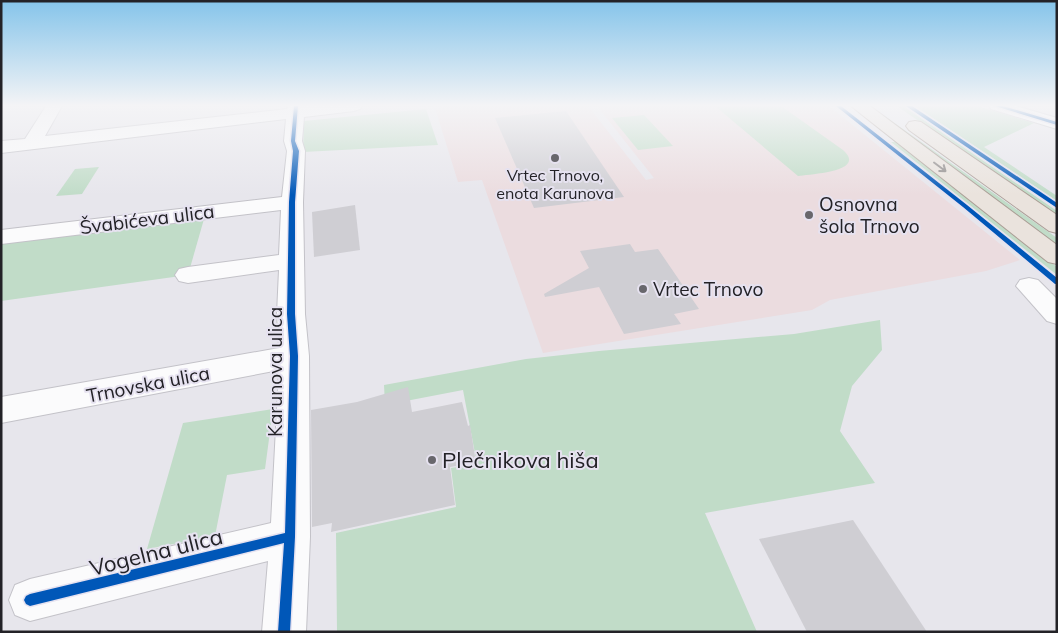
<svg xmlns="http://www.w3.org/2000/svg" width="1058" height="633" viewBox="0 0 1058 633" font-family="Mulish,sans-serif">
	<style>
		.education { fill: #ebdcdf }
		.green { fill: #c1dcc8 }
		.building { fill: #cfced3 }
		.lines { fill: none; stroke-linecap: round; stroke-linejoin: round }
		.minor-casing { stroke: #c3c2c8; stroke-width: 2 }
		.tertiary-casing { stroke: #c3c2c8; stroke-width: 2 }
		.primary-casing { stroke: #aa9d95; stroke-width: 2 }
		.minor { fill: #fbfbfc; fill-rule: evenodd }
		.tertiary { fill: #fbfbfc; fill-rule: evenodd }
		.primary { fill: #eae3dd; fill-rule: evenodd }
		.cycleway-casing { stroke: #e6e2f0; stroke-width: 3 }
		.cycleway { fill: #0057b8; fill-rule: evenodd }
		.oneway { stroke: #908c8b }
		.poi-dot { fill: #68676c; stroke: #e6e2f0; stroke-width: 2 }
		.labels { text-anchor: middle; stroke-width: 4; stroke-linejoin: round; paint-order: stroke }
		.far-poi-label { font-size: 16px; fill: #232227; stroke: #e6e2f0 }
		.poi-label { font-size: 19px; fill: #232227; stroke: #e6e2f0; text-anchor: start }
		.street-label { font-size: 19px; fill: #232227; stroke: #e6e2f0 }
		.near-poi-label { font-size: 22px; fill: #232227; stroke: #e6e2f0; text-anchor: start }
		.near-street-label { font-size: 22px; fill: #232227; stroke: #e6e2f0 }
	</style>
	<rect width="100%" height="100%" fill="#e7e6ec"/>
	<!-- education -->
	<polygon class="education" points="457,106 588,106 646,180 654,178 597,106 829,106 1020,260 986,271 830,300 812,310 543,353 482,180 458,182 435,108"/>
	<!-- green -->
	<g class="green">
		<path d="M715,106H781L843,150C868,172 809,174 798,176Z"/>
		<polygon points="868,106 872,107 1057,238 1057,246"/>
		<polygon points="897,106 903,106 1057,211 1057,217"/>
		<polygon points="915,106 977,106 1034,123 984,147 1057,196 1057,201"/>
		<polygon points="426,109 438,145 303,152 304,121"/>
		<polygon points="644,115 673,146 638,150 612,118"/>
		<polygon points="891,142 898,142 1057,267 1057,275"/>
		<polygon points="99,167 82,194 56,196 75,169"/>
		<polygon points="206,212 188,275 1,301 1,237"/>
		<polygon points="880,320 882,350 852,386 840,431 875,483 705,513 757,632 337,632 336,533 456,507 451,468 477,464 463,390 385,405 384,385 526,359 599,351 794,334"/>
		<polygon points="273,409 265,469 227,475 215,536 147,549 183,423"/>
	</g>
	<!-- building -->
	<g class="building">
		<polygon points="566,111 624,197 534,208 495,118"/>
		<polygon points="355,205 360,250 314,257 312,212"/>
		<polygon points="630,244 635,252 658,249 699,309 674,314 681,324 624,334 599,287 545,297 544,294 589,268 580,251"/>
		<polygon points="408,387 412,412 462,402 468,426 470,425 476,463 450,467 455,505 331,532 332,523 312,527 311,410 357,402"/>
		<polygon points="853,520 927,632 807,632 759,539"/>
	</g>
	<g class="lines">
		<!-- minor casing -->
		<g class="minor-casing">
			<g id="minor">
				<polygon points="46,106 62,106 45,136 287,109 288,106 362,106 360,109 354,111 304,117 302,141 305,151 303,202 305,314 309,356 310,537 306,632 262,632 268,561 30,621 15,615 9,600 15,585 30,579 271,523 279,370 1,423 1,397 279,348 277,314 279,270 188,283 179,281 175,275 179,269 188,267 279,255 281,210 1,244 1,230 282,197 287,151 284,141 286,119 1,153 1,141 25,139"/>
				<polygon points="1029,278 1038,280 1057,299 1057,324 1047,321 1016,286 1020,280"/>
			</g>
		</g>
		<!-- tertiary casing -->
		<g class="tertiary-casing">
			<polygon id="tertiary" points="989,106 1016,106 1057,118 1057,129 991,109"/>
		</g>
		<!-- primary casing -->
		<g class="primary-casing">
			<g id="primary">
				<polygon points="851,106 870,106 1057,245 1057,264 1048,262"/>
				<polygon points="915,121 921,122 1057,215 1057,233 1049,231 909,130 906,126 909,122"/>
			</g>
		</g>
		<!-- minor -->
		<use href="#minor" class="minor"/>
		<!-- tertiary -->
		<use href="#tertiary" class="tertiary"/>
		<!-- primary -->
		<use href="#primary" class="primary"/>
		<!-- cycleway casing -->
		<g class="cycleway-casing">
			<g id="cycleway">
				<polygon points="294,106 298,106 295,141 299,151 295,202 295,314 298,356 295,537 290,632 278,632 284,543 30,606 26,604 24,600 26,596 30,594 285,533 290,356 287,314 289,202 293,151 291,141"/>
				<polygon points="836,106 841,106 967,205 1057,278 1057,284 1055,284 963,207"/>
				<polygon points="906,106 912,106 1057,203 1057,208"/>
				<polygon points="995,106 1003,106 1057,122 1057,125"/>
			</g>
		</g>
		<!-- cycleway -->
		<use href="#cycleway" class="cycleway"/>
	</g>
	<!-- one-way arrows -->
	<defs><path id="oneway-shaft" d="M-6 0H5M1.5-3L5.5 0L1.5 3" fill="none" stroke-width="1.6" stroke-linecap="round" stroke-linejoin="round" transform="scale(1.25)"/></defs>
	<use class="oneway" href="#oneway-shaft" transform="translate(940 167) rotate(37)"/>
	<!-- sky -->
	<linearGradient id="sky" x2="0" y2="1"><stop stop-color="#85c4ea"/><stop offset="0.54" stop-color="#f4f4f6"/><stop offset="1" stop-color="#f4f4f6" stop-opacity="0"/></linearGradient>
	<rect width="1058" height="195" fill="url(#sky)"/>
	<!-- markers -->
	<g class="poi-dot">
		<circle cx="555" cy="158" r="5"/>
		<circle cx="809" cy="215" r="5"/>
		<circle cx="643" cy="289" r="5"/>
		<circle cx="432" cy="460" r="5"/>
	</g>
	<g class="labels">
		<!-- far-poi labels -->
		<g class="far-poi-label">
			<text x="555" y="181">Vrtec Trnovo,<tspan x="555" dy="18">enota Karunova</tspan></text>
		</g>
		<!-- poi labels -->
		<g class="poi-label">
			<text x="819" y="211">Osnovna<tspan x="819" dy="22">šola Trnovo</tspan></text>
			<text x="653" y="296">Vrtec Trnovo</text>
		</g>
		<!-- street labels -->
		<g class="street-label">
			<text transform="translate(147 219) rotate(-7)" y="7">Švabićeva ulica</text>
			<text transform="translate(275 372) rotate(-90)" y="7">Karunova ulica</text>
			<text transform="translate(148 384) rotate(-11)" y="7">Trnovska ulica</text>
		</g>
		<!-- near-poi labels -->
		<g class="near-poi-label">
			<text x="442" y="468">Plečnikova hiša</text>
		</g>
		<!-- near-street labels -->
		<g class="near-street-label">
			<text transform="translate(156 552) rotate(-14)" y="8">Vogelna ulica</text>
		</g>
	</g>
	<!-- border -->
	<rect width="1058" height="633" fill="none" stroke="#232227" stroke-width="5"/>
</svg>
